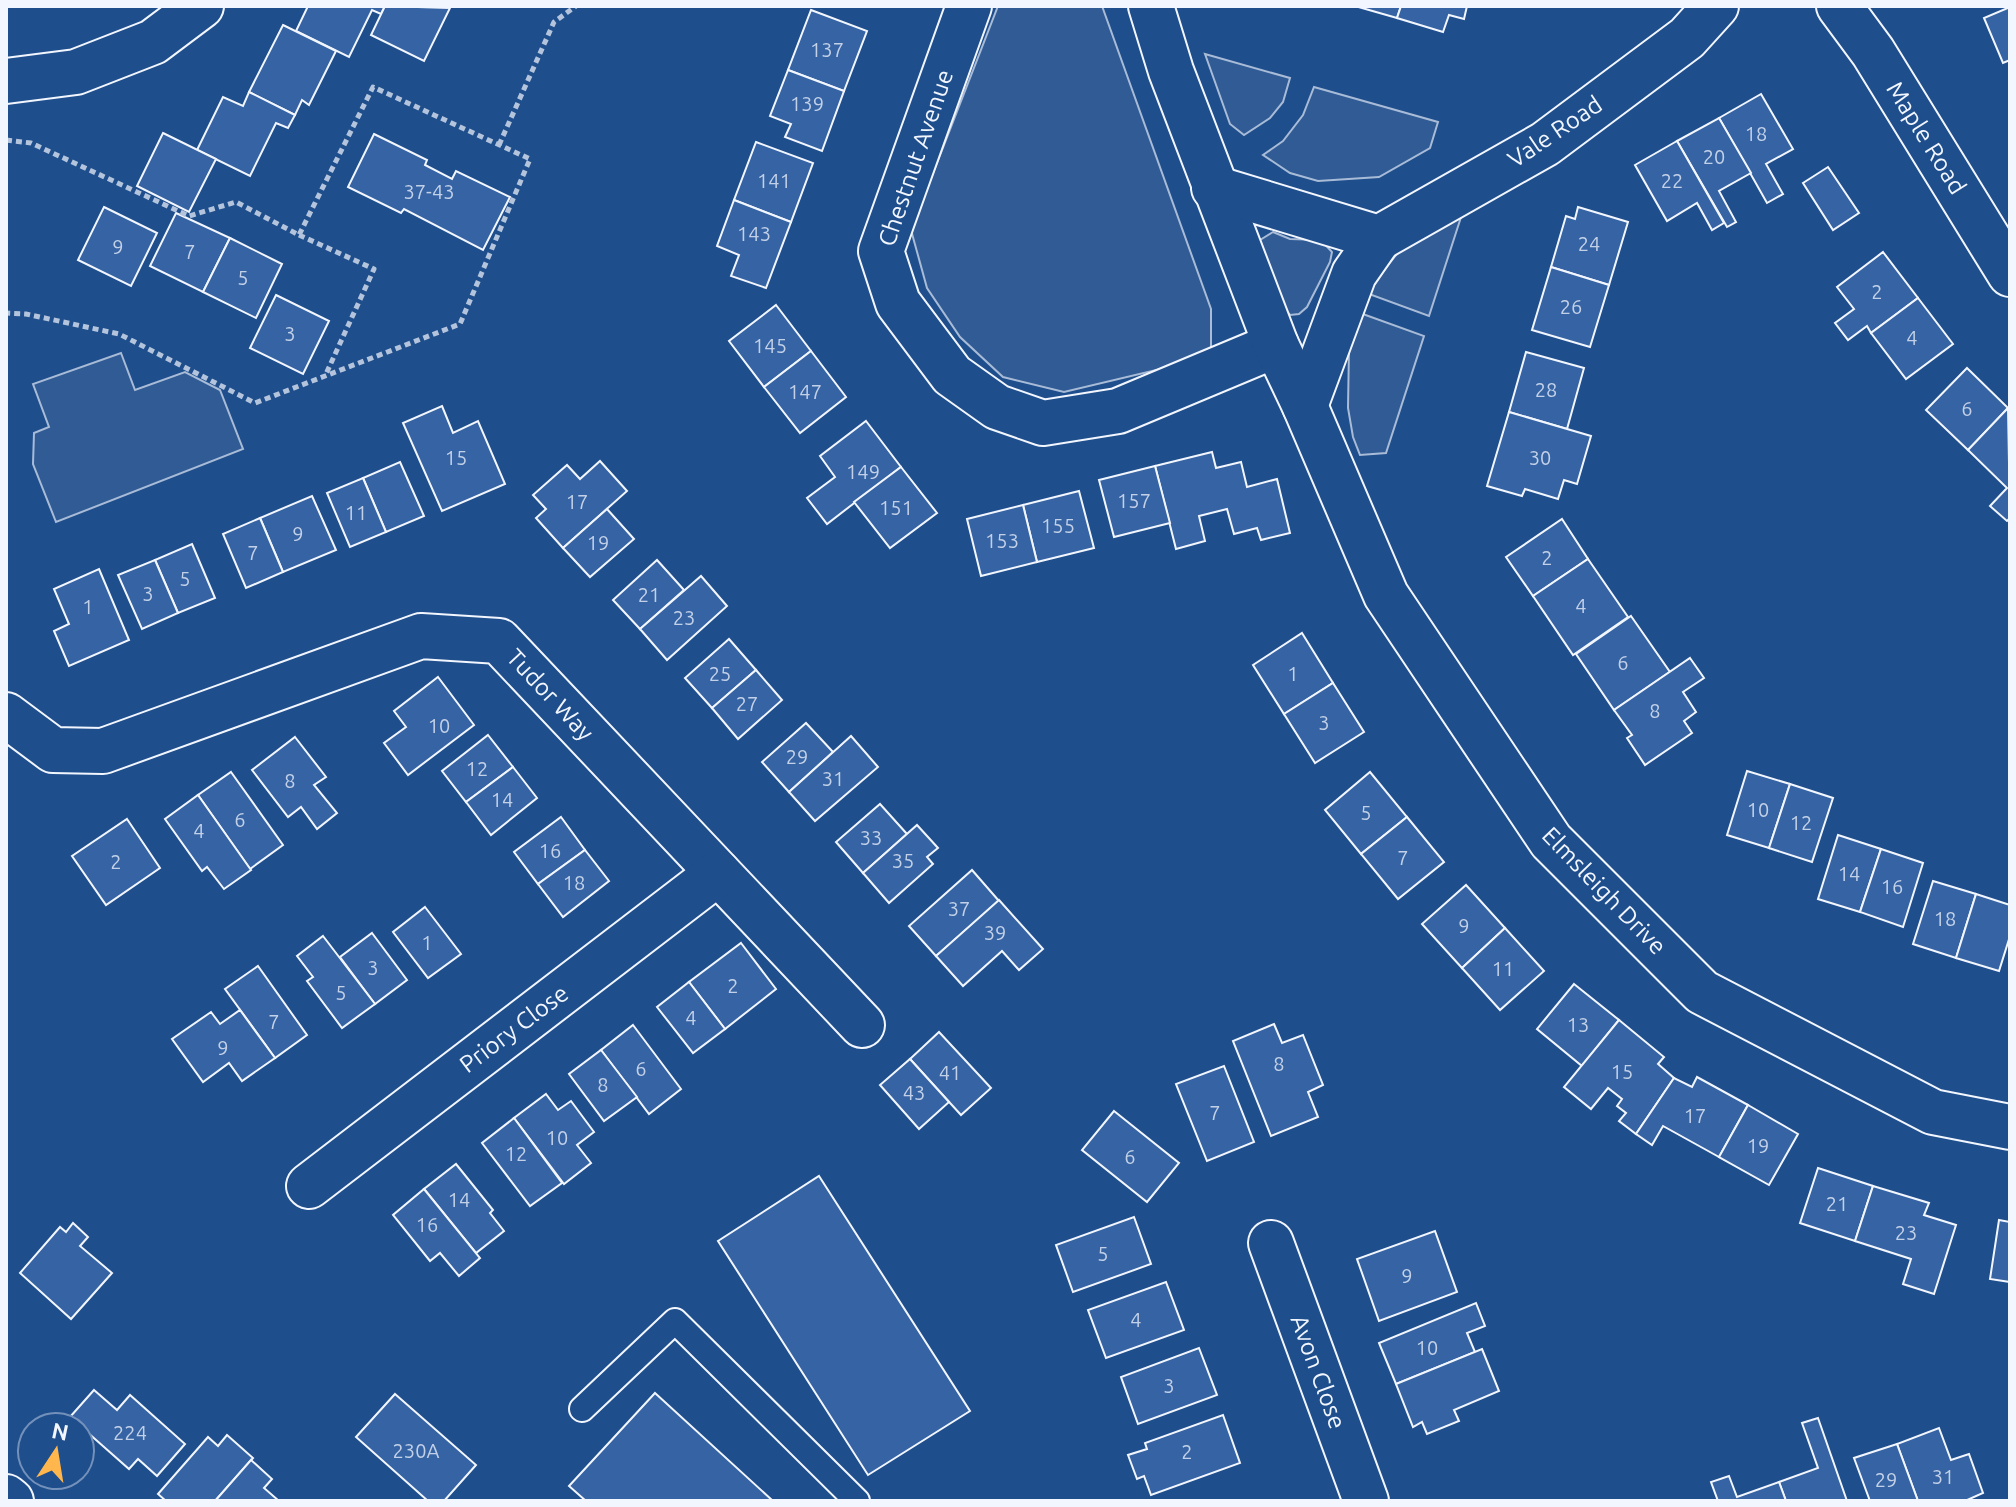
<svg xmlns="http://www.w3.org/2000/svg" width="2016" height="1507" viewBox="0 0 2016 1507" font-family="Ubuntu,sans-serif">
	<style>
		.built { fill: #305b95; stroke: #a8bbd7; stroke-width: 2 }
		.building { fill: #3563a3; stroke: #f2f6ff; stroke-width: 2 }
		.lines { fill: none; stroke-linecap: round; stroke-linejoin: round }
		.service-casing { stroke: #f2f6ff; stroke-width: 28 }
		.minor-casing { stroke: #f2f6ff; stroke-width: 48 }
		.secondary-casing { stroke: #f2f6ff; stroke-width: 48 }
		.path { stroke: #b3c4dc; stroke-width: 5; stroke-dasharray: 6 4; stroke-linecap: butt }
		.service { stroke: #1f4e8c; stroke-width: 24 }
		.minor { stroke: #1f4e8c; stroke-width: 44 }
		.secondary { stroke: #1f4e8c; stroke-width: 44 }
		.labels { text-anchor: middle; stroke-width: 6; stroke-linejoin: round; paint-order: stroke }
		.number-label { font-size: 20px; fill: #c3d1e8 }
		.street-label { font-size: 24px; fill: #f2f6ff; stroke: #1f4e8c }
	</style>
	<rect width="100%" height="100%" fill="#1f4e8c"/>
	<!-- built -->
	<g class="built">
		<polygon points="998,6 1102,6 1211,309 1211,357 1064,392 1003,377 960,337 927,288 911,230"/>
		<polygon points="1205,54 1290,78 1283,102 1270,118 1244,135 1230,124"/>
		<polygon points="1314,87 1438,122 1430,148 1379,177 1318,181 1290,173 1263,155 1283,141 1303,115"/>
		<polygon points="1463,211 1429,316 1369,294 1377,279 1397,254 1423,230"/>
		<polygon points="1273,232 1290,239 1321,240 1332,252 1330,262 1307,307 1299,314 1290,315 1280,304 1259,251 1260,240"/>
		<polygon points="1360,313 1424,336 1386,453 1360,455 1353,437 1348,408 1349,348"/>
		<polygon points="121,353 135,390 185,372 220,390 243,449 56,522 33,464 34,433 49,427 33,384"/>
	</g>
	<!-- building -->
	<g class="building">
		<polygon points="308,6 385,6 381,14 372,10 349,57 296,31"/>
		<polygon points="385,6 450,8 424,61 371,35"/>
		<polygon points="1355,6 1401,6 1397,18"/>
		<polygon points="1401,6 1467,6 1464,19 1449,15 1443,32 1397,18"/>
		<polygon points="2010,7 2010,60 2003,63 1984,18"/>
		<polygon points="811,10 867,31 844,91 788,70"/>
		<polygon points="283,25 336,51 309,105 302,100 295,115 249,92"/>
		<polygon points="788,70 844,91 822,151 785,137 791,124 770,116"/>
		<polygon points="249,92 295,115 288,128 276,123 250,176 197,150 223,97 243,106"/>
		<polygon points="1761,94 1793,149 1766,164 1783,194 1767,203 1719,118"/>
		<polygon points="1719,118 1751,173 1719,191 1736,222 1727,227 1677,141"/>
		<polygon points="163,133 216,159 189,212 137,186"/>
		<polygon points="374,134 427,160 425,165 452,179 456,171 510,197 483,250 404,209 401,213 348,187"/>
		<polygon points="1677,141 1724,223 1712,230 1697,203 1667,221 1635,165"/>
		<polygon points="756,142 813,163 791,222 734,200"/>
		<polygon points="1828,167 1859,213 1833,230 1803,183"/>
		<polygon points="734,200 791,222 766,288 731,276 739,255 717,246"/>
		<polygon points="104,207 157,233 131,286 78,260"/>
		<polygon points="1578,207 1628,222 1609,285 1551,267 1566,216 1575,219"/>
		<polygon points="176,213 230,238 203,292 150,266"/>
		<polygon points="230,238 282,264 256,318 203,292"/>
		<polygon points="1883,252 1918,298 1871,333 1867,326 1848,340 1835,323 1854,309 1837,287"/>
		<polygon points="1551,267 1609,285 1590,347 1532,330"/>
		<polygon points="276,295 329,321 303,374 250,348"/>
		<polygon points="1918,298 1953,344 1906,379 1871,333"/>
		<polygon points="776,305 811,351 764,387 729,341"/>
		<polygon points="811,351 846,397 800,433 764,387"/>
		<polygon points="1526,352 1584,368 1567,429 1509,412"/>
		<polygon points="1967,368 2008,408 1968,450 1926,410"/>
		<polygon points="442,406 453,433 478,421 505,484 442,511 403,423"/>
		<polygon points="2008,408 2010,518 2007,521 1990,506 2007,488 1968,450"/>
		<polygon points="1509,412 1591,436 1577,484 1564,480 1558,499 1525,489 1522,496 1487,486"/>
		<polygon points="866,421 901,467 827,524 807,498 835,477 820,456"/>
		<polygon points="1212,452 1216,468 1241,462 1247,487 1277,479 1290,533 1261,540 1257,528 1234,534 1227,509 1199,516 1205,541 1176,549 1155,466"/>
		<polygon points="600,461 627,491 563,548 536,518 546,509 533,495 567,465 580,479"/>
		<polygon points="400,462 424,516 386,532 363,478"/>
		<polygon points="1155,466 1170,523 1114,537 1099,480"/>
		<polygon points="901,467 937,513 890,548 854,502"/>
		<polygon points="363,478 386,532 350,547 327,493"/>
		<polygon points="1079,491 1094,548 1037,562 1023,505"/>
		<polygon points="312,496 336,550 283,572 260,518"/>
		<polygon points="1023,505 1037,562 981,576 967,519"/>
		<polygon points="607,509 634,539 590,577 563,548"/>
		<polygon points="260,518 283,572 246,588 223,534"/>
		<polygon points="1562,519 1588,559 1533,596 1506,557"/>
		<polygon points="192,544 215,598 178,613 155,560"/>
		<polygon points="1588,559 1628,617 1573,655 1533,596"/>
		<polygon points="155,560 178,613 142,629 118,575"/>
		<polygon points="657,560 684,590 640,629 613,600"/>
		<polygon points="99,569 129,640 69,666 54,631 69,624 54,589"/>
		<polygon points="701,576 727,606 667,660 640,629"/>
		<polygon points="1631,616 1670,672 1614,710 1576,654"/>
		<polygon points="1302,633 1333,683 1284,714 1253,665"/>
		<polygon points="729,639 756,670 712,708 685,678"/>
		<polygon points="1690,658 1704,678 1683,692 1696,712 1684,721 1692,733 1645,765 1627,738 1632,735 1614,710"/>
		<polygon points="756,670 782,700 738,739 712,708"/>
		<polygon points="438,677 474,725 408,775 384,743 406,727 394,711"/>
		<polygon points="1333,683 1364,732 1315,763 1284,714"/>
		<polygon points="806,723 833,752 789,792 762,762"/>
		<polygon points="488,735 513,767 466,802 442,771"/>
		<polygon points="851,736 878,767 815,821 789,792"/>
		<polygon points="295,737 326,777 314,785 337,813 317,829 301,807 288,817 252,770"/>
		<polygon points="513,767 537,798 491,835 466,802"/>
		<polygon points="1747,771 1790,784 1769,848 1727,835"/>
		<polygon points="231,772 283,845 250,869 198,795"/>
		<polygon points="1370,772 1407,817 1361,854 1325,810"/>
		<polygon points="1790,784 1833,798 1812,862 1769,848"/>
		<polygon points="198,795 251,870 224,889 207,867 202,871 165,819"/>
		<polygon points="880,804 907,834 863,873 836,842"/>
		<polygon points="561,817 585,850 538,884 514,852"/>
		<polygon points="1407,817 1444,862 1398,899 1361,854"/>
		<polygon points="127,819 160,868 106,905 72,856"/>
		<polygon points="917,825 938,848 927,857 933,864 889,903 863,873"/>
		<polygon points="1838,835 1881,849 1860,912 1818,899"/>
		<polygon points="1881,849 1923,863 1903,927 1860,912"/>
		<polygon points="585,850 609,881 563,917 538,884"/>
		<polygon points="972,870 999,901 936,956 909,926"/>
		<polygon points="1933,881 1976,894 1956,958 1913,944"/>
		<polygon points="1466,885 1505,928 1462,968 1422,924"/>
		<polygon points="1976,894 2010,905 2010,936 1999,971 1956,958"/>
		<polygon points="999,900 1043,949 1019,970 1002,951 963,986 936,956"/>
		<polygon points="425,907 461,954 428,978 393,932"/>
		<polygon points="1505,928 1544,971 1500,1010 1462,968"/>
		<polygon points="372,933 407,980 375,1004 340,957"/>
		<polygon points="323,936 375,1004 342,1028 307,981 313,977 297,956"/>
		<polygon points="741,943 776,989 725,1029 689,982"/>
		<polygon points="258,966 307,1035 275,1058 225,989"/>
		<polygon points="689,982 725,1029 693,1053 657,1007"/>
		<polygon points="1574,984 1619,1020 1582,1066 1537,1029"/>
		<polygon points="240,1010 275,1058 242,1081 229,1063 203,1082 172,1039 211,1012 220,1024"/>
		<polygon points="1619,1020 1664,1057 1658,1064 1674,1078 1636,1134 1619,1121 1626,1113 1617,1106 1622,1099 1608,1088 1591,1109 1564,1087"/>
		<polygon points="1274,1024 1282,1043 1303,1035 1323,1085 1308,1092 1318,1117 1271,1136 1233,1041"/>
		<polygon points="633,1025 681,1089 649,1114 601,1050"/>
		<polygon points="939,1032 991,1088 961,1115 910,1059"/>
		<polygon points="601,1050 637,1097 604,1121 569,1074"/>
		<polygon points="910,1059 949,1102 919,1129 880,1085"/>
		<polygon points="1224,1066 1254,1142 1207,1161 1176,1084"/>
		<polygon points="1697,1077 1748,1105 1719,1157 1663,1126 1652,1145 1636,1134 1674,1078 1692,1087"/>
		<polygon points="546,1094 558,1110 571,1101 594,1132 577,1145 591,1163 564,1184 514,1118"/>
		<polygon points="1748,1105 1798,1134 1769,1185 1719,1157"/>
		<polygon points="1114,1111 1179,1163 1147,1202 1082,1150"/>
		<polygon points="514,1118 562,1183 530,1206 482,1143"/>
		<polygon points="456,1164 493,1210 490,1213 504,1231 476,1253 424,1189"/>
		<polygon points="1818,1168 1873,1186 1855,1241 1800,1223"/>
		<polygon points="819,1176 970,1411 868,1475 718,1241"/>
		<polygon points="1873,1186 1929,1203 1924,1215 1956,1225 1934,1294 1903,1284 1911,1259 1855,1241"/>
		<polygon points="424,1189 480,1258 459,1276 440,1253 430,1261 393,1215"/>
		<polygon points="1134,1217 1151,1264 1073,1292 1056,1245"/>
		<polygon points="1999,1220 2010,1222 2010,1282 1990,1279"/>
		<polygon points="73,1223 88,1237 80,1246 112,1273 71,1319 20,1273 60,1227 66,1232"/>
		<polygon points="1435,1231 1457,1292 1379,1321 1357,1259"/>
		<polygon points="1166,1282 1184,1330 1106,1358 1088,1310"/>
		<polygon points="1476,1303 1485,1326 1467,1333 1475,1352 1396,1384 1379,1343"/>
		<polygon points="1199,1348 1217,1395 1138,1424 1121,1377"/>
		<polygon points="1482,1349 1499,1391 1454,1410 1459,1421 1427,1434 1422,1422 1413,1427 1396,1384"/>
		<polygon points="94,1390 117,1410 130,1395 185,1444 157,1476 138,1459 129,1469 70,1417"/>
		<polygon points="655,1393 773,1501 586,1501 569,1486"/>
		<polygon points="395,1394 476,1465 444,1501 428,1501 356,1437"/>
		<polygon points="1223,1415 1240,1463 1151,1495 1144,1476 1137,1479 1128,1455 1147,1449 1145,1443"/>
		<polygon points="1818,1418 1847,1501 1786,1501 1779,1482 1818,1468 1802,1423"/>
		<polygon points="1939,1428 1951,1460 1969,1454 1983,1493 1965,1501 1918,1501 1897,1444"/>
		<polygon points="227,1435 253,1458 215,1501 166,1501 158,1494 208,1437 218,1446"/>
		<polygon points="1897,1444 1918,1501 1870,1501 1854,1458"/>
		<polygon points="251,1460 272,1479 264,1488 279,1501 215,1501"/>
		<polygon points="1729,1476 1737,1497 1779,1482 1786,1501 1718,1501 1711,1482"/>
	</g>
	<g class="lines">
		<!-- service casing -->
		<g class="service-casing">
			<polyline id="service" points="582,1409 675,1321 857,1501"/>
		</g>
		<!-- minor casing -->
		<g class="minor-casing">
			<g id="minor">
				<polyline points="969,6 881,251 898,303 952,375 997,407 1043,423 1118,411 1276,345"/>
				<polyline points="1151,6 1171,71 1276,345 1305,406 1386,595 1551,841 1702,992 1933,1112 2010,1127"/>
				<polyline points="1839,6 1873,52 2010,274"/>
				<polyline points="6,81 76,72 153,42 201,6"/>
				<polyline points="1214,188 1379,238 1545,144 1687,38 1716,6"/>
				<polyline points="1305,406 1354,274 1379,238"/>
				<polyline points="6,715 53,750 103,751 421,636 499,641 862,1025"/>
				<polyline points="309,1186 718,873"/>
				<polyline points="1271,1243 1366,1501"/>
			</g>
		</g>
		<!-- secondary casing -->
		<g class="secondary-casing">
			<polyline id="secondary" points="6,1497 11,1501"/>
		</g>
		<!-- path -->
		<g class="path">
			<polyline points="6,140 31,143 189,216 236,202 299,235 373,87 530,159 460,324 255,403 119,334 26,314 6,313"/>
			<polyline points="499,145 554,22 576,6"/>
			<polyline points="299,235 374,269 326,374"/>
		</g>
		<!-- service -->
		<use href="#service" class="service"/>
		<!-- minor -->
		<use href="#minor" class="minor"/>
		<!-- secondary -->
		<use href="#secondary" class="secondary"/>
	</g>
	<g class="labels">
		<!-- number labels -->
		<g class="number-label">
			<text x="827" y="57">137</text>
			<text x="807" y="111">139</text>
			<text x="1756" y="141">18</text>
			<text x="1714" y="164">20</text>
			<text x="774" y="188">141</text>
			<text x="1672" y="188">22</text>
			<text x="429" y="199">37-43</text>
			<text x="754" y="241">143</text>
			<text x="1589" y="251">24</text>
			<text x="118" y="254">9</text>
			<text x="190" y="259">7</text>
			<text x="243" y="285">5</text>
			<text x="1877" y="299">2</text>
			<text x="1571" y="314">26</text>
			<text x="290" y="341">3</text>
			<text x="1912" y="345">4</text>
			<text x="770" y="353">145</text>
			<text x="1546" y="397">28</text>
			<text x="805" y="399">147</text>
			<text x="1967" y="416">6</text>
			<text x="456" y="465">15</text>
			<text x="1540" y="465">30</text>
			<text x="863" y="479">149</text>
			<text x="1134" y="508">157</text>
			<text x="577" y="509">17</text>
			<text x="896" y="515">151</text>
			<text x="356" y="520">11</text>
			<text x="1058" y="533">155</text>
			<text x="298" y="541">9</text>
			<text x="1002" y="548">153</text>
			<text x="598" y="550">19</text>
			<text x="253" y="560">7</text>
			<text x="1547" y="565">2</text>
			<text x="185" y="586">5</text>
			<text x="148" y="601">3</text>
			<text x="649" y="602">21</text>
			<text x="1581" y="613">4</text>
			<text x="88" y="614">1</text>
			<text x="684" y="625">23</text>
			<text x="1623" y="670">6</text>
			<text x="720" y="681">25</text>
			<text x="1293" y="681">1</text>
			<text x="747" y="711">27</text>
			<text x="1655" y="718">8</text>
			<text x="1324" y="730">3</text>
			<text x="439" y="733">10</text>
			<text x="797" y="764">29</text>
			<text x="477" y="776">12</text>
			<text x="833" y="786">31</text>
			<text x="290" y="788">8</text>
			<text x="502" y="807">14</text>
			<text x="1758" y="817">10</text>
			<text x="1366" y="820">5</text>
			<text x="240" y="827">6</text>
			<text x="1801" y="830">12</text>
			<text x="199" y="838">4</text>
			<text x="871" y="845">33</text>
			<text x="550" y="858">16</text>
			<text x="1403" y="865">7</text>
			<text x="903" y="868">35</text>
			<text x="116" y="869">2</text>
			<text x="1849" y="881">14</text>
			<text x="574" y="890">18</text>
			<text x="1892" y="894">16</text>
			<text x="959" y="916">37</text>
			<text x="1945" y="926">18</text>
			<text x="1464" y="933">9</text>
			<text x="995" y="940">39</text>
			<text x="427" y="950">1</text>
			<text x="373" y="975">3</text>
			<text x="1503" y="976">11</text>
			<text x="733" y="993">2</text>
			<text x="341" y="1000">5</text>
			<text x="691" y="1025">4</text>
			<text x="274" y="1029">7</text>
			<text x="1578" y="1032">13</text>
			<text x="223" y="1055">9</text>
			<text x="1279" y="1071">8</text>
			<text x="641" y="1076">6</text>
			<text x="1622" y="1079">15</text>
			<text x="950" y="1080">41</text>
			<text x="603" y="1092">8</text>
			<text x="914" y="1100">43</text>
			<text x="1215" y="1120">7</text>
			<text x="1695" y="1123">17</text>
			<text x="557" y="1145">10</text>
			<text x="1758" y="1153">19</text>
			<text x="516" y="1161">12</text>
			<text x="1130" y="1164">6</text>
			<text x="459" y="1207">14</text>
			<text x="1837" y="1211">21</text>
			<text x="427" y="1232">16</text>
			<text x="1906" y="1240">23</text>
			<text x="1103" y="1261">5</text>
			<text x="1407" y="1283">9</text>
			<text x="1136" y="1327">4</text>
			<text x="1427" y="1355">10</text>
			<text x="1169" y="1393">3</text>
			<text x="130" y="1440">224</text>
			<text x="416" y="1458">230A</text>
			<text x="1187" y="1459">2</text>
			<text x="1943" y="1484">31</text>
			<text x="1886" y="1487">29</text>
		</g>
		<!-- street labels -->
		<g class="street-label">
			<text transform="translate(1555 132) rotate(-34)" y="8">Vale Road</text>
			<text transform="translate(1926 138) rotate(58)" y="8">Maple Road</text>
			<text transform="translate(916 158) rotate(-71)" y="8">Chestnut Avenue</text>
			<text transform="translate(550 695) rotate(47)" y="8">Tudor Way</text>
			<text transform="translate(1604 891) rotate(46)" y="8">Elmsleigh Drive</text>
			<text transform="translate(514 1029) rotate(-37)" y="8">Priory Close</text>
			<text transform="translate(1318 1372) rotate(70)" y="8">Avon Close</text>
		</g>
	</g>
	<!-- border -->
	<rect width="2016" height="1507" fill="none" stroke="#f2f6ff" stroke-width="16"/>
	<!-- north arrow -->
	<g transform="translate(56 1451) rotate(12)"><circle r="38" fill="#1f4e8c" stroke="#7391ba" stroke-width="2"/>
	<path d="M0-6L14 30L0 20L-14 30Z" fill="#ffb74d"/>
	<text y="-12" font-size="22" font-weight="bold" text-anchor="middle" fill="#f2f6ff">N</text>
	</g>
</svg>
